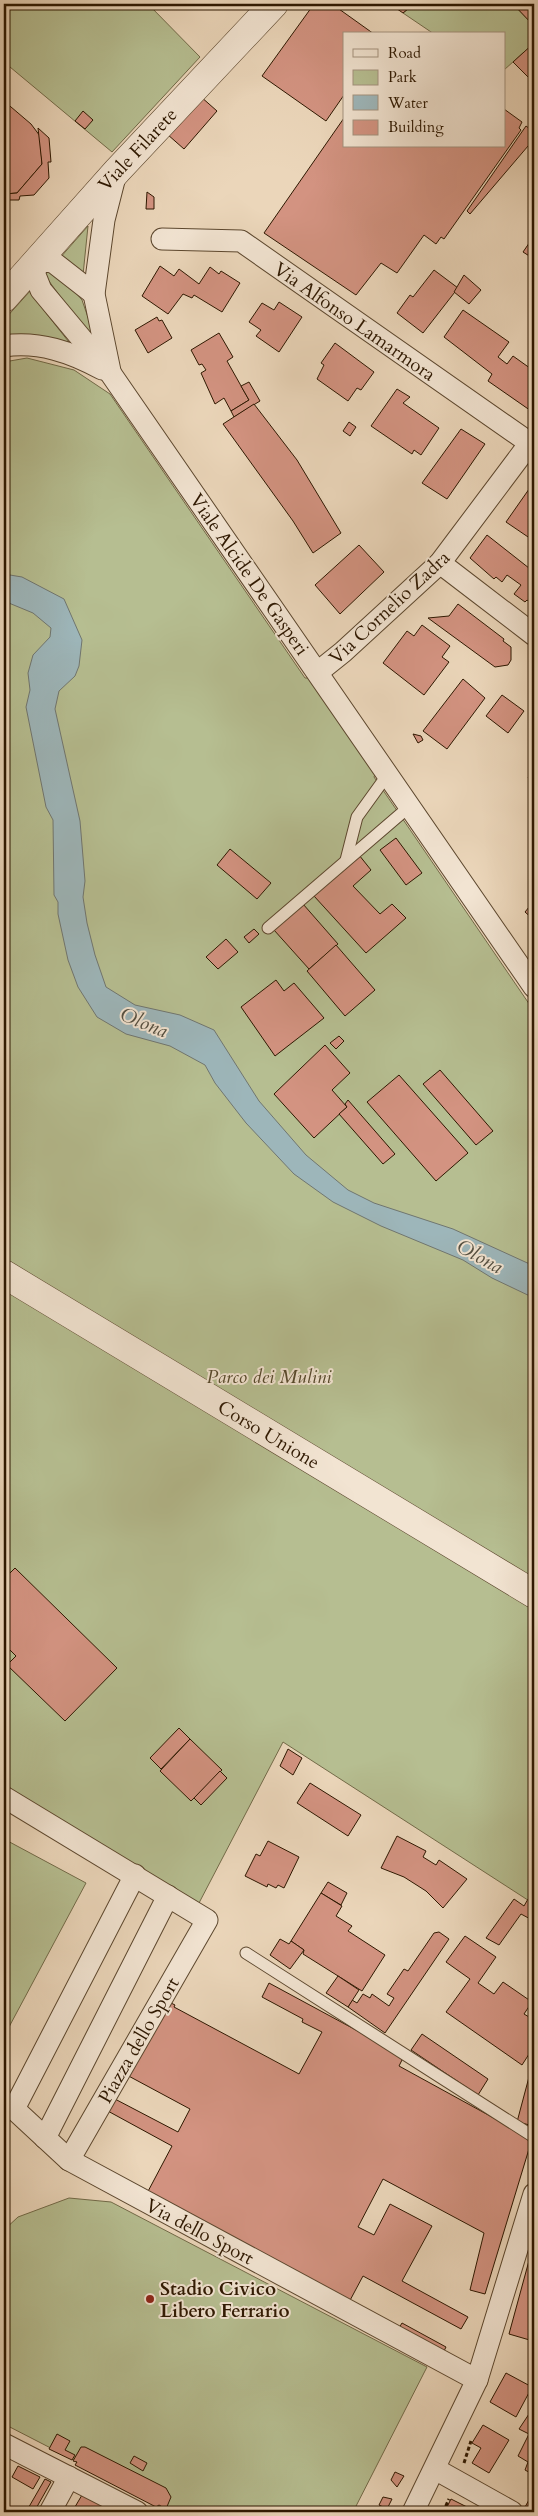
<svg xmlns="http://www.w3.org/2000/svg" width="538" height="2516" viewBox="0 0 538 2516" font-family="Cardo,serif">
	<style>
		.green { fill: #b6be91; stroke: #726a48 }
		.water { fill: #9db6ba; stroke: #707670 }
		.building { fill: #d39381; stroke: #2d1700 }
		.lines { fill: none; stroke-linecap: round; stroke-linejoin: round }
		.service-casing { stroke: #5c472e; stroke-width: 13 }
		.minor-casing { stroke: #5c472e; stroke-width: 23 }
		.tertiary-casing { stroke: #5c472e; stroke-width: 29 }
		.path { stroke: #2d1700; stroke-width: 3; stroke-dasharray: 4 2.5; stroke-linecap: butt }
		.service { stroke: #f2e4d2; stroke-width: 11 }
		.minor { stroke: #f2e4d2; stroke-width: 21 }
		.tertiary { stroke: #f2e4d2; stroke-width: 28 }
		.poi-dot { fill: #8f2418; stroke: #f2e4d2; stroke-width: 2 }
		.labels { text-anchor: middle; stroke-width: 4; stroke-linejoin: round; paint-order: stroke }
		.street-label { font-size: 19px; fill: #2d1700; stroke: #f2e4d2 }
		.park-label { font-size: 19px; font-style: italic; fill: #56492c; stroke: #f2e4d2 }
		.poi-label { font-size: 19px; font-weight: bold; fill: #2d1700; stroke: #f2e4d2; text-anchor: start }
		.water-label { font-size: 20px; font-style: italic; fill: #544f41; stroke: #f2e4d2 }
	</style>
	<rect width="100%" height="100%" fill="#ebd6ba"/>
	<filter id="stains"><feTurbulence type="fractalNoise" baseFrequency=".004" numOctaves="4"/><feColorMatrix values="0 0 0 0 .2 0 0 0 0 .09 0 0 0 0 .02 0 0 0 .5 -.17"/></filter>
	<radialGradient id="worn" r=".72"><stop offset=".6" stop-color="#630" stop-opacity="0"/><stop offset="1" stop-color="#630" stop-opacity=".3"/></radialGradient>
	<!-- green -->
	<g class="green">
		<polygon points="4,4 148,4 200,57 112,152 4,62"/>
		<polygon points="414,4 513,4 534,26 534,43 504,70 504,34 434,34 403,13"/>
		<polygon points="88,226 83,275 59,259"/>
		<polygon points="50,269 70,286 82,300 99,349 43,273"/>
		<polygon points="31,290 46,313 76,351 4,340 4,320"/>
		<polygon points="27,358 74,370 110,394 305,678 310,678 375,774 374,777 534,1011 534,1904 283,1742 199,1903 4,1790 4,362"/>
		<polygon points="4,1839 86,1883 9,2027 4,2024"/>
		<polygon points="69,2198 111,2202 427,2367 353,2512 175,2512 4,2424 4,2230 18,2217"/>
	</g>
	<!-- water -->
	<polygon class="water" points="4,574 22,577 64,599 82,640 79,666 75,676 59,691 55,709 80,821 85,881 83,897 87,923 95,955 106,987 135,1005 180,1015 214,1030 259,1101 306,1155 348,1190 374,1203 453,1229 534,1266 534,1298 492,1278 463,1260 381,1226 333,1202 294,1174 246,1123 215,1083 205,1065 170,1046 126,1034 97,1017 78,987 68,960 58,914 58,902 54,895 53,820 46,807 26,707 30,690 28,673 33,655 50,637 51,628 33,613 4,601"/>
	<!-- building -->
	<g class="building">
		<polygon points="314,4 332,4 374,34 344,34 344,95 326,121 262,76"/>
		<polygon points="390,4 414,4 403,13"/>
		<polygon points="513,4 534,4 534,26"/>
		<polygon points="534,43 534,83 513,62"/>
		<polygon points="200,96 217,111 184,149 167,134"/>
		<polygon points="4,101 31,124 40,136 42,164 17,193 4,194"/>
		<polygon points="504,109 522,122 519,128 521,130 444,239 441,237 436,244 424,235 397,273 381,263 356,295 264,233 344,118 344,146 504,146"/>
		<polygon points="83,111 93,120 85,129 75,121"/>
		<polygon points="526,126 534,132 534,139 470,214 467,211"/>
		<polygon points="38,128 49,138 51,162 48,162 49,178 34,195 20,196 19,200 4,200 4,194 17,193 42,164"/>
		<polygon points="147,192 154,197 154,209 146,209"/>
		<polygon points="534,236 534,259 523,252"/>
		<polygon points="160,266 174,276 179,269 199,284 210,267 219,274 221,271 240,283 222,312 194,295 192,298 183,294 168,314 142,296"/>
		<polygon points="434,270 458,288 423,333 397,313 410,295 413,297"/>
		<polygon points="464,275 481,290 469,304 454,292"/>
		<polygon points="279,302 302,317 279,352 256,336 261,330 249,322 262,303 274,310"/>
		<polygon points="463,310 509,342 498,357 507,364 513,356 534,371 534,413 488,381 492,374 444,337"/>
		<polygon points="157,317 159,321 162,320 172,338 148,353 135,330"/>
		<polygon points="219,333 233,357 227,361 249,400 231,411 224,398 215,404 201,373 206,370 202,364 199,365 191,350"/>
		<polygon points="335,343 374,372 361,390 357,388 348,401 317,379 324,365 321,363"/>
		<polygon points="249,382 260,401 234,417 231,411 249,400 241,386"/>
		<polygon points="397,389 410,397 403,403 439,428 421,455 414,450 412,454 371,426"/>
		<polygon points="254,404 297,460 341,533 313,553 293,521 223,424"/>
		<polygon points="349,422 356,427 350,436 343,431"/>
		<polygon points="461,429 485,444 447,499 422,483"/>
		<polygon points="534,482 534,541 506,522"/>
		<polygon points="487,535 534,572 534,605 527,600 525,602 514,594 521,585 507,575 502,582 496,577 494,579 470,558"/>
		<polygon points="359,545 384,572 340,614 315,585"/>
		<polygon points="458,604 504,639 503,641 511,647 511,660 508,665 495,667 428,618 449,616"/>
		<polygon points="422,625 450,646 442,657 449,662 424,695 383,663 407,631 414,636"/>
		<polygon points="463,679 485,698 447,749 423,731"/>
		<polygon points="502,695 524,711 508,733 486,716"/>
		<polygon points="413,734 421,736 423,740 418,743"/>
		<polygon points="534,769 534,783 528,778"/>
		<polygon points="396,838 422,873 406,885 380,850"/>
		<polygon points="230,849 271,883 257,899 217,865"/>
		<polygon points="359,855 371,870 353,886 380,914 392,904 406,918 366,953 314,896"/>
		<polygon points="534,901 534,920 525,912"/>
		<polygon points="303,904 338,944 309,969 274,930"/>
		<polygon points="254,929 259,934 249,943 244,937"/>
		<polygon points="226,939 238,952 218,969 206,957"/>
		<polygon points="336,945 375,990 345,1016 307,971"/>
		<polygon points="276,980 284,991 294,983 324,1018 275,1056 241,1007"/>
		<polygon points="339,1036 344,1041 336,1049 330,1043"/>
		<polygon points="325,1045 350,1073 332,1090 347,1107 314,1138 274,1094"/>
		<polygon points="440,1070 493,1131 476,1145 423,1084"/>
		<polygon points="399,1075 468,1153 436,1181 367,1102"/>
		<polygon points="348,1100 395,1154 383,1164 339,1114 347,1107 345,1104"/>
		<polygon points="15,1568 117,1668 65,1721 7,1665 16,1656 4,1644 4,1579"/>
		<polygon points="179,1728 190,1739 161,1769 150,1758"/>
		<polygon points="190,1739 222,1770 191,1801 160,1771"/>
		<polygon points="288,1749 302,1758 293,1775 280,1766"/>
		<polygon points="220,1771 227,1778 201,1805 194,1798"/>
		<polygon points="310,1783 361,1815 348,1836 297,1803"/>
		<polygon points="397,1836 426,1851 423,1857 436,1865 439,1860 467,1879 443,1908 426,1891 404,1877 381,1868"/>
		<polygon points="268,1841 299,1857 284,1888 278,1885 276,1888 268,1884 267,1887 245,1876 256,1854 260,1856"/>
		<polygon points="328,1882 347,1893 341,1905 321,1893"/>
		<polygon points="321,1893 342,1906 336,1916 352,1926 348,1931 385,1955 362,1991 303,1954 304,1950 291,1941"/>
		<polygon points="514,1899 524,1906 528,1899 534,1903 534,1921 521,1914 499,1945 486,1938"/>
		<polygon points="439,1932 449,1939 385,2033 348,2007 352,2000 357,2003 363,1994 370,1998 372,1994 389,2006 394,1998 387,1994 404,1969 408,1971 434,1933"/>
		<polygon points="465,1936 496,1957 478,1983 494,1994 503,1982 532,2002 524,2014 534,2020 534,2053 531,2051 522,2065 446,2012 470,1979 446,1962"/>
		<polygon points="280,1939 289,1944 291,1941 304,1950 290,1969 270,1955"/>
		<polygon points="338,1976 359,1990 348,2007 326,1993"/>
		<polygon points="269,1983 404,2056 399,2066 532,2139 485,2294 470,2290 484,2233 383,2179 358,2227 374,2235 390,2204 432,2226 402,2281 468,2317 461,2329 363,2276 347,2306 145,2197 172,2146 106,2110 113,2098 178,2132 190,2109 123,2073 163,1999 175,2005 174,2007 299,2074 322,2032 302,2022 303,2019 262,1997"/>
		<polygon points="422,2034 488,2079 478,2095 411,2050"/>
		<polygon points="534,2068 534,2126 517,2122 529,2077"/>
		<polygon points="530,2257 534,2259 534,2322 533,2322 530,2328 534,2330 533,2341 509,2334"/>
		<polygon points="402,2323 446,2347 441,2357 399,2328"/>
		<polygon points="506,2373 532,2387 516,2417 490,2402"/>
		<polygon points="531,2411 534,2413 534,2475 525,2470 528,2462 518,2456 529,2434 519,2429"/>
		<polygon points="483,2425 509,2440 489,2473 472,2463 481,2448 472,2443"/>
		<polygon points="57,2434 70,2441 65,2450 75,2455 72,2460 49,2449"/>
		<polygon points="81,2447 85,2447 166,2488 171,2497 166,2509 159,2505 156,2507 75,2465 77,2462 73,2461"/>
		<polygon points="134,2456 147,2463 143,2471 130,2463"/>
		<polygon points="18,2466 40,2477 33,2489 12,2477"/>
		<polygon points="395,2472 404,2476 397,2487 391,2480"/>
		<polygon points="45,2479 51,2482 34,2512 26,2512"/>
		<polygon points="534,2491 534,2512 525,2507"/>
		<polygon points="82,2495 102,2505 98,2512 72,2512"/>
		<polygon points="383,2497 392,2499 387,2509 379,2505"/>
		<polygon points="451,2499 473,2510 472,2512 445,2511"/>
	</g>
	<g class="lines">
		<!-- service casing -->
		<g class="service-casing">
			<g id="service">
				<polyline points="346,860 357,817 388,774"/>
				<polyline points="268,928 410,806"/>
				<polyline points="246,1953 534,2137"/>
			</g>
		</g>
		<!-- minor casing -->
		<g class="minor-casing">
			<g id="minor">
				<polyline points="162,239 241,241 534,446"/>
				<polyline points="94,294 53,262 36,260 35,275 41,290 111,374 534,987"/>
				<path d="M4,346C39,341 71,352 102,369"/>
				<polyline points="110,371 94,294 104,220 116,173"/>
				<polyline points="440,563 534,635"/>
				<polyline points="318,672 343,652 440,563 530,443"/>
				<polyline points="4,1797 207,1920 69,2160"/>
				<polyline points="135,1875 14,2109 69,2160 477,2380"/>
				<polyline points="45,2138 168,1896"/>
				<polyline points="4,2444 137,2512"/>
				<polyline points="435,2469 512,2512"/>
				<polyline points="50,2512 69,2477"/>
				<polyline points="413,2512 477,2380 534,2194"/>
			</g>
		</g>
		<!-- tertiary casing -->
		<g class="tertiary-casing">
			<g id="tertiary">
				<polyline points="4,298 117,171 274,4"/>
				<polyline points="4,1274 534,1594"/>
			</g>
		</g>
		<!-- path -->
		<g class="path">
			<polyline points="464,2463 471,2441"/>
			<polyline points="443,2512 449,2499"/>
		</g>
		<!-- service -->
		<use href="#service" class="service"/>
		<!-- minor -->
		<use href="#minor" class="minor"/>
		<!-- tertiary -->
		<use href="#tertiary" class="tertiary"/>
	</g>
	<!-- markers -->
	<circle class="poi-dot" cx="150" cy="2299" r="5"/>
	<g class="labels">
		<!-- street labels -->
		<g class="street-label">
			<text transform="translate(137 149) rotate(-47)" y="7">Viale Filarete</text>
			<text transform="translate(355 321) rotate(35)" y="7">Via Alfonso Lamarmora</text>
			<text transform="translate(250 574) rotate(55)" y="7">Viale Alcide De Gasperi</text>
			<text transform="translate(389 607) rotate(-43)" y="7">Via Cornelio Zadra</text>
			<text transform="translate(269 1434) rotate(31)" y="7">Corso Unione</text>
			<text transform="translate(138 2040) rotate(-60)" y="7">Piazza dello Sport</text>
			<text transform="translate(200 2231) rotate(28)" y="7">Via dello Sport</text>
		</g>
		<!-- park labels -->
		<g class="park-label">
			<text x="269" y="1383">Parco dei Mulini</text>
		</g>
		<!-- poi labels -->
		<g class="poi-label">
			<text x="160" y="2295">Stadio Civico<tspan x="160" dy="22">Libero Ferrario</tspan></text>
		</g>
		<!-- water labels -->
		<g class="water-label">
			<text transform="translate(144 1022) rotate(22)" y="7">Olona</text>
			<text transform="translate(480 1256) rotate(29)" y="7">Olona</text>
		</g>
	</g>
	<!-- margin -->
	<rect width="538" height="2516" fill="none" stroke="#ebd6ba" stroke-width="20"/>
	<rect x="5" y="5" width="528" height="2506" fill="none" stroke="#2d1700" stroke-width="2.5"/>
	<rect x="10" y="10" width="518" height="2496" fill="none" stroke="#2d1700"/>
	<!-- legend -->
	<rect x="343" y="32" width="162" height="115" fill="#f2e4d2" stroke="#a3927e"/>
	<rect x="353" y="49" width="25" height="8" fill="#f2e4d2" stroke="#a3927e"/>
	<text x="388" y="58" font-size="15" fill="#2d1700">Road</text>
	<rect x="353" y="70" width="25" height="15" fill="#b6be91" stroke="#a3927e"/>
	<text x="388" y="82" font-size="15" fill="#2d1700">Park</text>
	<rect x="353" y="95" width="25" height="15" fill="#9db6ba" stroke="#a3927e"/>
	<text x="388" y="108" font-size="15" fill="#2d1700">Water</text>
	<rect x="353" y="120" width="25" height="15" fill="#d39381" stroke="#a3927e"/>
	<text x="388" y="132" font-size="15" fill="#2d1700">Building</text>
	<rect width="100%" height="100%" filter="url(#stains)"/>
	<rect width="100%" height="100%" fill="url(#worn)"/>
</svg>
